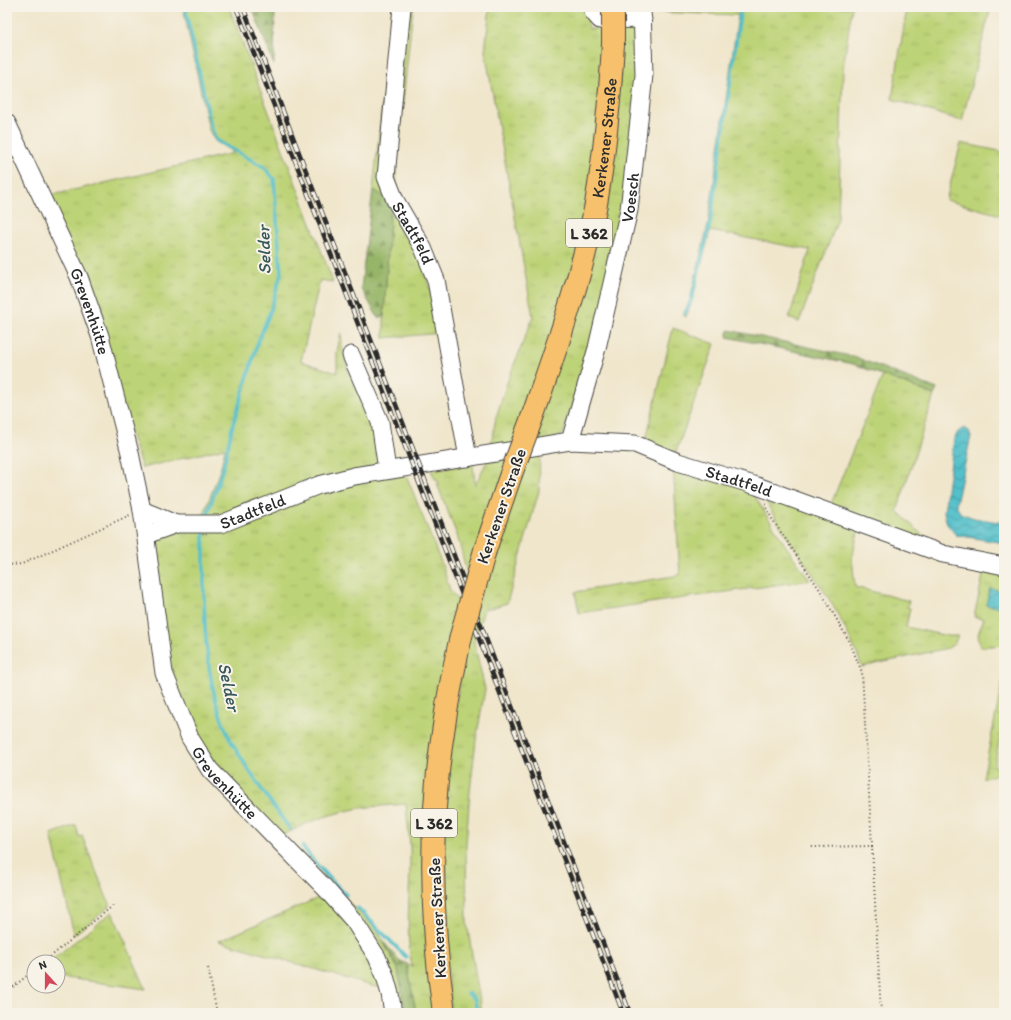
<svg xmlns="http://www.w3.org/2000/svg" width="1011" height="1020" viewBox="0 0 1011 1020" font-family="Itim,sans-serif">
	<style>
		.grass { fill: url(#grass-tufts); stroke: #747f51 }
		.forest { fill: url(#forest-firs); stroke: #60704a }
		.water { fill: url(#water-waves); stroke: #3f767a }
		.lines { fill: none; stroke-linecap: round; stroke-linejoin: round }
		.stream { stroke: #53c0ca; stroke-width: 3.5 }
		.minor-casing { stroke: #494743; stroke-width: 19 }
		.major-casing { stroke: #494743; stroke-width: 24 }
		.path { stroke: #494743; stroke-width: 2; stroke-dasharray: 1 3; stroke-linecap: butt }
		.minor { stroke: #fff; stroke-width: 17 }
		.major { stroke: #f7c06c; stroke-width: 22 }
		.rail-casing { stroke: #2b2b2b; stroke-width: 4.5 }
		.rail { stroke: #f7f3e8; stroke-width: 3; stroke-dasharray: 9; stroke-linecap: butt }
		.major-bridge-casing { stroke: #494743; stroke-width: 24; stroke-linecap: butt }
		.major-bridge { stroke: #f7c06c; stroke-width: 22 }
		.labels { text-anchor: middle; stroke-width: 4; stroke-linejoin: round; paint-order: stroke }
		.shield { fill: #f7f3e8; stroke: #686764; stroke-width: 1 }
		.shield-label { font-size: 16px; font-weight: bold; fill: #2b2b2b }
		.street-label { font-size: 17px; fill: #2b2b2b; stroke: #f7f3e8 }
		.water-label { font-size: 18px; font-style: italic; fill: #37585b; stroke: #f7f3e8 }
	</style>
	<defs>
		<pattern id="grass-tufts" width="24" height="20" patternUnits="userSpaceOnUse"><rect width="24" height="20" fill="#bdd377"/><path d="M3 7l-1-3M5 7V3M7 7l1-3M15 17l-1-3M17 17v-4M19 17l1-3" fill="none" stroke="#a3b567"/></pattern>
		<pattern id="forest-firs" width="22" height="20" patternUnits="userSpaceOnUse"><rect width="22" height="20" fill="#96b568"/><path d="M5 1l3.5 6h-7zM16 11l3.5 6h-7z" fill="#7b9356"/></pattern>
		<pattern id="water-waves" width="16" height="10" patternUnits="userSpaceOnUse"><rect width="16" height="10" fill="#53c0ca"/><path d="M0 5q4-4 8 0t8 0" fill="none" stroke="#459ca4"/></pattern>
	</defs>
	<rect width="100%" height="100%" fill="#f7f3e8"/>
	<filter id="ink" filterUnits="userSpaceOnUse"><feTurbulence type="fractalNoise" baseFrequency=".025" numOctaves="2"/><feDisplacementMap in="SourceGraphic" scale="8" xChannelSelector="R" yChannelSelector="G"/><feConvolveMatrix kernelMatrix="1 2 1 2 8 2 1 2 1" color-interpolation-filters="sRGB"/></filter>
	<filter id="wash" filterUnits="userSpaceOnUse"><feTurbulence type="fractalNoise" baseFrequency=".012" numOctaves="4" result="noise"/><feDisplacementMap in="SourceGraphic" scale="16" xChannelSelector="R" yChannelSelector="G"/><feGaussianBlur stdDeviation="0.9" result="paint"/><feColorMatrix in="noise" values="0 0 0 0 0 0 0 0 0 0 0 0 0 0 0 0 0 1.4 0 .05"/><feComposite in="paint" operator="in"/></filter>
	<g filter="url(#wash)">
		<rect width="100%" height="100%" fill="#f0e6cc"/>
		<!-- grass -->
		<g class="grass">
			<polygon points="183,7 229,7 333,282 320,280 301,361 337,373 337,352 341,332 343,351 348,371 372,421 380,461 372,467 237,514 202,519 221,467 225,448 142,468 48,196 234,153 215,141 209,130"/>
			<polygon points="393,7 398,7 382,164 419,250 442,333 384,338 384,316 391,202 373,189"/>
			<polygon points="407,7 413,7 396,167 397,193 392,168"/>
			<path d="M490,7H586L589,29H596L603,21V15L595,7H605L604,73L599,130L588,198L579,243L559,319L517,441L532,439L539,420C553,376 568,333 580,289C605,198 619,101 618,7H635L627,15V21L638,33L637,76L629,171L610,280L590,353L563,434C553,443 500,448 483,451L476,447L491,445L496,417L508,380L533,317L485,51Z"/>
			<polygon points="649,7 852,7 843,69 838,219 799,322 789,318 810,250 710,231 692,302 686,317 683,315 690,300 708,224 738,15 649,12"/>
			<polygon points="907,7 991,7 962,121 892,99"/>
			<polygon points="961,143 1004,152 1004,216 946,200"/>
			<polygon points="673,328 715,344 675,455 645,443"/>
			<polygon points="883,375 934,395 897,511 936,548 829,509"/>
			<polygon points="540,451 539,491 507,603 488,609 484,609 474,642 485,689 476,740 470,791 466,844 467,924 482,1013 451,1013 442,911 447,754 469,630 526,453"/>
			<path d="M511,457L447,663L437,1013H416L407,964L412,967C405,931 410,895 410,859C411,841 407,822 406,804C387,806 368,806 350,810C327,815 302,824 282,836L378,931L398,969L406,1013H399L390,975L246,802L197,741L169,670L154,544L157,538L173,531L243,525L320,491L374,479L406,475L441,562L450,590L459,602L467,573L457,535L437,484H439L437,479H435L431,470L473,464L475,485L487,461Z"/>
			<polygon points="673,466 742,485 754,495 785,545 810,580 579,613 575,592 680,575"/>
			<path d="M771,496L859,528L852,558L855,587L909,601L907,607L910,608L906,627L948,636H958L954,644L948,648L862,667C852,640 838,613 822,588C803,559 781,530 764,498Z"/>
			<polygon points="985,566 1004,570 1004,645 980,647 978,634 984,619 974,617"/>
			<polygon points="1004,674 1004,717 994,767 1004,766 1004,773 983,778"/>
			<polygon points="76,825 79,837 82,836 110,906 74,935 51,834"/>
			<polygon points="322,894 363,942 383,987 375,987 219,941 318,898"/>
			<polygon points="112,912 146,989 58,977 58,962 49,962"/>
		</g>
		<!-- forest -->
		<g class="forest">
			<polygon points="252,7 275,7 274,65"/>
			<polygon points="373,189 391,202 384,316 378,318 361,288"/>
			<polygon points="729,330 855,357 937,389 934,395 853,364 727,337"/>
			<polygon points="382,940 399,960 407,964 416,1013 406,1013 398,969"/>
		</g>
		<!-- water -->
		<g class="water">
			<polygon points="964,428 969,431 971,436 956,504 960,513 974,518 1004,523 1004,543 956,535 947,524 944,512 954,439 958,432"/>
			<polygon points="990,588 1001,591 998,607 986,605"/>
		</g>
		<g class="lines">
			<!-- stream -->
			<g class="stream">
				<polyline points="185,7 211,126 216,140 264,167 274,179 281,274 270,312 258,342 232,428 223,468 207,515"/>
				<polyline points="1001,7 1004,8"/>
				<polyline points="685,314 691,301 710,224 741,7"/>
				<path d="M204,532C204,599 200,672 228,735C231,743 237,751 242,759C256,783 273,806 290,829"/>
				<polyline points="302,846 318,866 346,895"/>
				<polyline points="358,908 406,957"/>
				<polyline points="468,993 475,1000 477,1013"/>
			</g>
		</g>
	</g>
	<g filter="url(#ink)">
		<g class="lines">
			<!-- minor casing -->
			<g class="minor-casing">
				<g id="minor">
					<path id="s1" d="M402,7L386,177L395,200L423,248L436,280L468,458"/>
					<polyline points="592,7 593,12 600,20 643,19"/>
					<path id="s2" d="M7,123L79,277L100,336L130,453L142,510L164,673L190,738L210,770L325,888L354,921L377,957L385,976L390,994L393,1013"/>
					<polyline points="351,355 380,422 387,470"/>
					<path id="s3" d="M570,441L597,348L629,210L644,75L642,7"/>
					<polyline points="142,510 176,524"/>
					<path id="s4" d="M146,535L176,524H221L319,485L354,476L570,441L635,444L678,462L757,486L943,554L1004,566"/>
				</g>
			</g>
			<!-- major casing -->
			<g class="major-casing">
				<g id="major">
					<path id="s5" d="M533,415C557,346 582,276 596,204C605,151 610,98 613,44"/>
					<polyline points="485,550 511,474"/>
					<path d="M444,1013C430,916 429,816 445,719C449,691 455,663 461,636"/>
				</g>
			</g>
			<!-- path -->
			<g class="path">
				<polyline points="765,504 772,519 820,590 849,641 862,672 872,846 810,847"/>
				<polyline points="7,565 22,564 130,515"/>
				<polyline points="872,846 881,1013"/>
				<polyline points="44,962 115,904"/>
				<polyline points="208,968 217,1013"/>
				<polyline points="7,992 34,970"/>
			</g>
			<!-- minor -->
			<use href="#minor" class="minor"/>
			<!-- major -->
			<use href="#major" class="major"/>
			<!-- rail casing -->
			<g class="rail-casing">
				<g id="rail">
					<polyline points="236,7 623,1013"/>
					<polyline points="243,7 630,1013"/>
				</g>
			</g>
			<!-- rail -->
			<use href="#rail" class="rail"/>
			<!-- major-bridge casing -->
			<g class="major-bridge-casing">
				<g id="major-bridge">
					<polyline points="613,44 613,7"/>
					<polyline points="511,474 533,415"/>
					<polyline points="461,636 485,550"/>
				</g>
			</g>
			<!-- major-bridge -->
			<use href="#major-bridge" class="major-bridge"/>
		</g>
	</g>
	<g class="labels">
		<!-- shield labels -->
		<g class="shield">
			<rect x="566" y="219" width="46" height="28" rx="3"/>
			<rect x="411" y="809" width="46" height="28" rx="3"/>
		</g>
		<g class="shield-label">
			<text x="589" y="239">L 362</text>
			<text x="434" y="829">L 362</text>
		</g>
		<!-- street labels -->
		<g class="street-label">
			<text dy="6" stroke="none"><textPath href="#s5" startOffset="287">Kerkener Straße</textPath></text>
			<text dy="6" stroke="none"><textPath href="#s3" startOffset="251">Voesch</textPath></text>
			<text dy="6" stroke="none"><textPath href="#s1" startOffset="233">Stadtfeld</textPath></text>
			<text dy="6" stroke="none"><textPath href="#s2" startOffset="206">Grevenhütte</textPath></text>
			<text dy="6" stroke="none"><textPath href="#s4" startOffset="613">Stadtfeld</textPath></text>
			<text transform="translate(501 506) rotate(-71)" y="6">Kerkener Straße</text>
			<text dy="6" stroke="none"><textPath href="#s4" startOffset="111">Stadtfeld</textPath></text>
			<text dy="6" stroke="none"><textPath href="#s2" startOffset="703">Grevenhütte</textPath></text>
			<text transform="translate(437 918) rotate(-93)" y="6">Kerkener Straße</text>
		</g>
		<!-- water labels -->
		<g class="water-label">
			<text transform="translate(264 250) rotate(-92)" y="6">Selder</text>
			<text transform="translate(229 687) rotate(78)" y="6">Selder</text>
		</g>
	</g>
	<!-- margin -->
	<rect width="1011" height="1020" fill="none" stroke="#f7f3e8" stroke-width="24"/>
	<!-- north arrow -->
	<g transform="translate(46 974) rotate(339)"><circle r="19" fill="#f7f3e8" stroke="#a5a39c"/>
	<path d="M0-3L7 15L0 10L-7 15Z" fill="#d1495b"/>
	<text y="-6" font-size="11" font-weight="bold" text-anchor="middle" fill="#2b2b2b">N</text>
	</g>
</svg>
